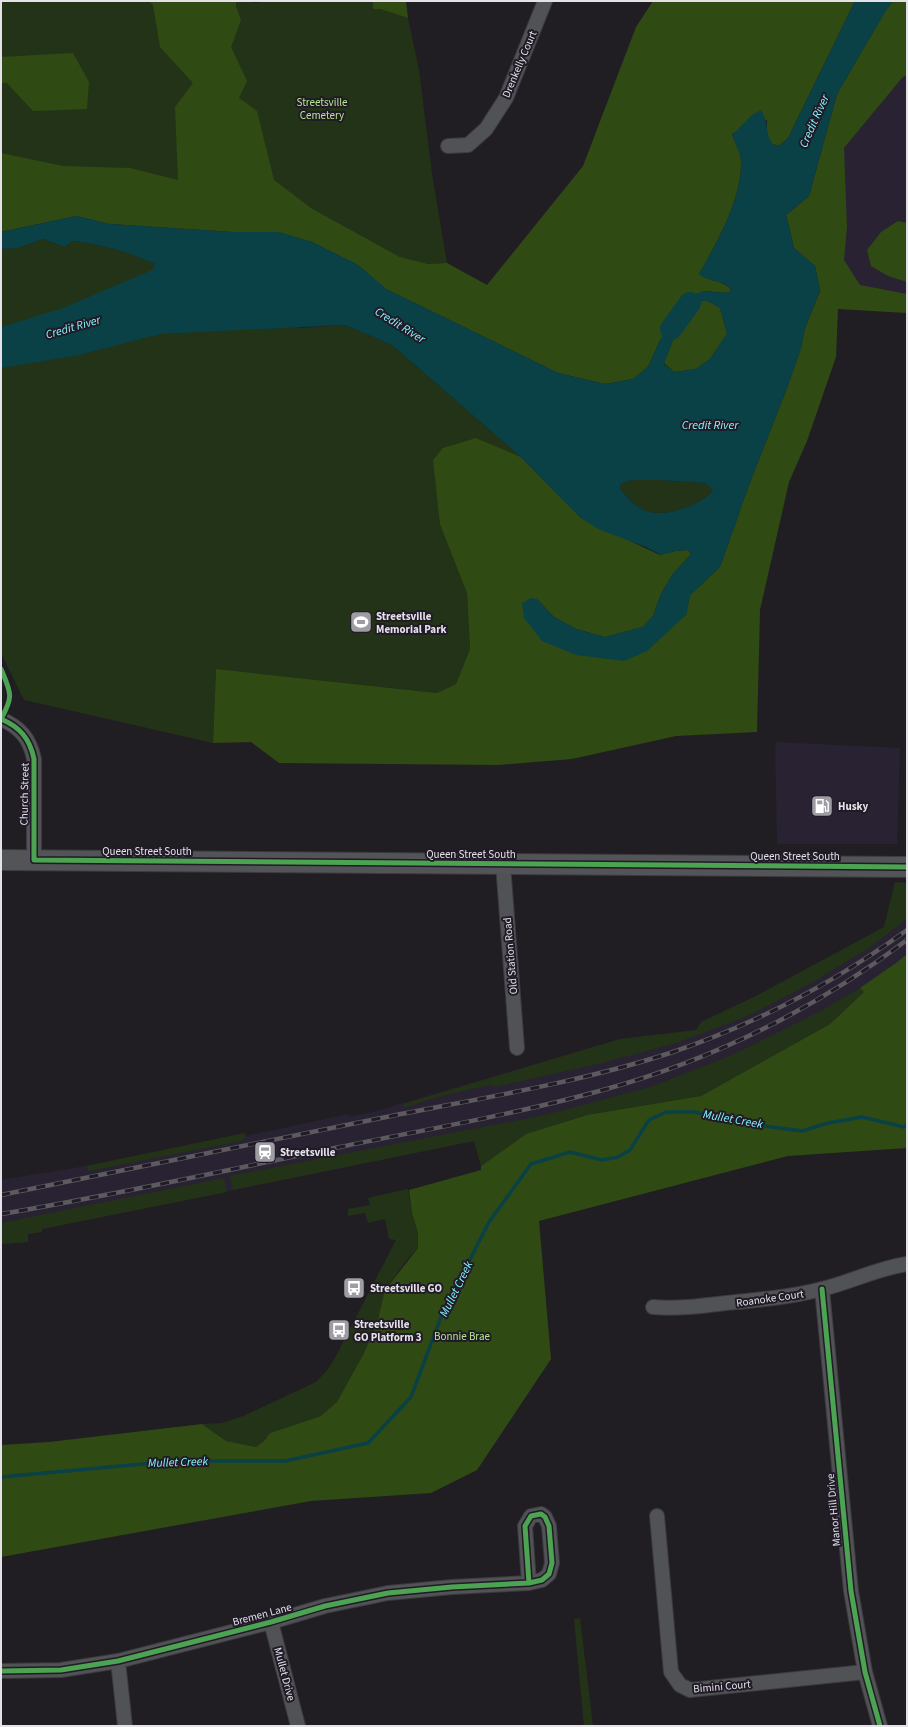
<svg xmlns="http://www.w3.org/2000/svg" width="908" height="1727" viewBox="0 0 908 1727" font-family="'Source Sans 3',sans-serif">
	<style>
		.built { fill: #292232 }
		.green { fill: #233317 }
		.forest { fill: #304a13 }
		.water { fill: #094146; fill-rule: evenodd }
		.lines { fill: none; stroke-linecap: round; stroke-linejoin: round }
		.stream { stroke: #094146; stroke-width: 3.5 }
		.river { stroke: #094146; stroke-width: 22 }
		.minor-casing { stroke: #3b3a3e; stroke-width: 16 }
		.secondary-casing { stroke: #3b3a3e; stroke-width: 22 }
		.minor { stroke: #515255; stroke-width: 14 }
		.secondary { stroke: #525457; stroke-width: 20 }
		.rail-casing { stroke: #5c5a5e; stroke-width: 4.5 }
		.rail { stroke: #201b26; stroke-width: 3; stroke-dasharray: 9; stroke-linecap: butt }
		.cycleway-casing { stroke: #201b26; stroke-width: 8 }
		.cycleway { stroke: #4ca352; stroke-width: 5 }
		.labels { text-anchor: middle; stroke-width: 4; stroke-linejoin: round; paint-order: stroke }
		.street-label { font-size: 11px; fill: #e4e1e9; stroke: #201b26 }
		.park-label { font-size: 11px; fill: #b5e68d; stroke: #201b26 }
		.poi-label { font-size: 11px; font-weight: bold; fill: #e4e1e9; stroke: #201b26; text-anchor: start }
		.water-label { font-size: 12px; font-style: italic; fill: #87f3fe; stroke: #201b26 }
	</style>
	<rect width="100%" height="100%" fill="#201e23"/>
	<!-- built -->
	<g class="built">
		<polygon points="907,75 907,313 838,309 844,148 902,78"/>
		<polygon points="775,742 900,748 897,844 777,844"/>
		<polygon points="895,882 907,883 907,954 830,1024 526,1134 481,1166 474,1141 42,1229 42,1232 28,1234 28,1242 1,1244 1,1180 86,1166 245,1133 246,1136 348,1114 349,1117 377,1111 620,1039 696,1030 701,1022 756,996 884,927"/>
	</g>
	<!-- green -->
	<g class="green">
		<polygon points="1,1 218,1 236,6 236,1 251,1 253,3 272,1 373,1 373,9 380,9 408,18 419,70 432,174 447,263 428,264 400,257 311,208 1,172"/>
		<path d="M43,239L65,247L72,241C101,244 128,252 155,264L152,270L299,328L345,325L392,345L521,457L476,438L463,582L467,593L470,649L456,684L437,693L216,669L213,743L24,700L1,653V249L18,248Z"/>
		<path d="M636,480H657L706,483L713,490C705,500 693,506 681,509C653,518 637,512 620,488L621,484L627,481Z"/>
		<path d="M895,882L907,883V917L905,920L869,948L808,985L748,1016L676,1043L598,1064L495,1087L491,1085C462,1091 433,1097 405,1108L403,1104L620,1039L696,1030L701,1022L756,996L884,927Z"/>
		<polygon points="860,988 864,992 830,1024 701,1096 587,1115 526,1134 481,1166 474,1141 233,1190 230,1176 545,1115 650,1087 730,1056 817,1013"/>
		<polygon points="245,1133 245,1136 241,1141 89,1171 86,1166"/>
		<polygon points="224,1178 227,1192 42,1229 42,1232 28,1234 28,1242 1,1244 1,1223"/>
		<polygon points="408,1189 412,1213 418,1233 418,1248 406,1261 385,1290 377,1323 364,1353 337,1403 321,1416 270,1433 264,1441 256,1447 226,1441 202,1424 222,1423 243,1416 316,1382 328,1369 336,1356 396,1240 389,1239 385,1219 368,1223 365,1213 348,1216 348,1209 370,1205 368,1198"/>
		<polygon points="580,1618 593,1726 584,1726 574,1619"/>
	</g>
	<!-- forest -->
	<g class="forest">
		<path d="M149,1H236V6L241,20L231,47L247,81L239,98L257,111L274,180L311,208L400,257L428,264L447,263L487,285L583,166L636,27L653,1H855L788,138L779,146L772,144L767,136V120L732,134C735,143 741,153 741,161C742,198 717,243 699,274C710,283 726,279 732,292L725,293L704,291L692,305C706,298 707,300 720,308L727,334L710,359L696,369L674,372L664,363L673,340H660L648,367L633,379L605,384L558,373L386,289L358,265L312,242L278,232H233L109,224L76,216L1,232V153L63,166L130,168L178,180L175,107L193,83L160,47L153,5Z"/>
		<polygon points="373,1 406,1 408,18 380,9 373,9"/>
		<polygon points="893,1 907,1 907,75 902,78 844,148 847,227 844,260 860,285 907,294 907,313 838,309 836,357 807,441 789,482 760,610 757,732 676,736 572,759 498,765 279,763 251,742 213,743 216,669 437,693 456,684 470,649 467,593 440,524 433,460 443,448 476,438 521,457 581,518 660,555 675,551 688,550 691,554 672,575 661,594 653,616 643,627 605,637 576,629 554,617 537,599 576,655 686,615 690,595 720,567 749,485 787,388 801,348 805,328 820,291 815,266 794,248 786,215 809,196 837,94 886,10"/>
		<polygon points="73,53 89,82 87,109 33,111 7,83 1,83 1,57"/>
		<polygon points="898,221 907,223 907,282 888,276 871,266 867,250 881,232"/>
		<polygon points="907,954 907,1148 788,1156 539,1221 551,1359 477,1470 431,1493 311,1501 1,1557 1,1445 49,1442 202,1424 226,1441 256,1447 264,1441 270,1433 321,1416 337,1402 364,1353 377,1323 385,1290 418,1248 418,1233 412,1213 409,1190 481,1170 481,1166 526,1134 587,1115 701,1096 830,1024 864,992 860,988 896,963"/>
	</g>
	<!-- water -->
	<path class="water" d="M855,1H893L886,10L837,94L809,196L786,215L794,248L815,266L820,290L805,328L801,348L787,388L749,485L720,567L690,595L686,615L647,651L624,661L576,655L542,641L524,618L522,603L531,598L537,599L554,617L576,629L605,637L642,627L653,616L661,594L672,575L691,554L688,550L675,551L661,555L646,547L598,529L581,518L521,457L392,345L345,325L160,334L79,355L1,368V327L63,308L152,270L155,264C128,252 101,244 72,241L65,247L43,239L18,248L1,249V232L76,216L109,224L233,232H278L312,242L358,265L386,289L558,373L605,384L633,379L648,367L660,340L668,326L673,332V340L664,364L674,372L696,369L710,359L727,334L720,308C707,300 706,298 692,305L689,300C704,283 714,297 732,291C726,279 709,283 699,274C717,243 742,199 741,161C741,153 735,143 732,135L752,115L761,110C769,123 765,132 772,144L779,146L788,138ZM636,480H657L705,483L713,490C705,500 693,506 681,509C653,518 637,512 620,488L621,484L627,481Z"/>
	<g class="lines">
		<!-- stream -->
		<polyline class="stream" points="1,1477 176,1461 285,1461 368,1443 411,1397 441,1317 489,1222 531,1164 570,1152 602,1160 618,1157 630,1150 649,1120 666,1112 694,1112 764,1126 802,1131 828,1123 862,1117 904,1127 907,1125"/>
		<!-- river -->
		<polyline class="river" points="671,329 690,303"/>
		<!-- minor casing -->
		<g class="minor-casing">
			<g id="minor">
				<polyline points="448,146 468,145 486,129 506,98 545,1"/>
				<path d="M1,719C20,727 30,739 34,759V860"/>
				<polyline points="503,864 517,1048"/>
				<polyline points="822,1289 851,1591 865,1672 880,1726"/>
				<path d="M653,1307C677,1309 701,1306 726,1303C758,1300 791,1297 822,1289C851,1282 878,1268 907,1264"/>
				<polyline points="657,1516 671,1672 680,1685 690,1690 865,1672"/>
				<polyline points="271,1622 298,1726"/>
				<polyline points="118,1661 125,1726"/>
				<polyline points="1,1671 61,1670 118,1661 271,1622 325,1606 388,1593 452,1587 529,1583 542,1580 549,1574 552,1563 549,1526 545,1517 541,1514 531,1516 525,1526 529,1583"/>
			</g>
		</g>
		<!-- secondary casing -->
		<g class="secondary-casing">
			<polyline id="secondary" points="1,860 907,867"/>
		</g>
		<!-- minor -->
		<use href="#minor" class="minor"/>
		<!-- secondary -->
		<use href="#secondary" class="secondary"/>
		<!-- rail casing -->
		<g class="rail-casing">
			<g id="rail">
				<path d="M1,1195C128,1169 254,1144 381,1118C476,1099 578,1083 670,1053C756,1024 834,983 907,930"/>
				<path d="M1,1214C115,1195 227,1170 340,1147C428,1129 517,1114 603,1090C713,1060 815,1009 907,940"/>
			</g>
		</g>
		<!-- rail -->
		<use href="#rail" class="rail"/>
		<!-- cycleway casing -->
		<g class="cycleway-casing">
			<g id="cycleway">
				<path d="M1,669C11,693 14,696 1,719"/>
				<path d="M1,719C20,727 30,739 34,759V860L907,867"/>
				<polyline points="822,1289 851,1591 865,1672 880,1726"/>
				<polyline points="1,1671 61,1670 118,1661 271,1622 325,1606 388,1593 452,1587 529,1583 542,1580 549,1574 552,1563 549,1526 545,1517 541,1514 531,1516 525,1526 529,1583"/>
			</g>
		</g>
		<!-- cycleway -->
		<use href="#cycleway" class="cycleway"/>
	</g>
	<!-- icons -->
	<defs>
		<g id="stadium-square" transform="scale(1.15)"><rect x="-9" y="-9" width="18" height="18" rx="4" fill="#9f9da4" stroke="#201b26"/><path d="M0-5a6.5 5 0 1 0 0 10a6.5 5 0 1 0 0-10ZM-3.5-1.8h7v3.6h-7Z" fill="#fff"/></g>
		<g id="fuel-square" transform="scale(1.15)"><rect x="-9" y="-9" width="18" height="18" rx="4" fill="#9f9da4" stroke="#201b26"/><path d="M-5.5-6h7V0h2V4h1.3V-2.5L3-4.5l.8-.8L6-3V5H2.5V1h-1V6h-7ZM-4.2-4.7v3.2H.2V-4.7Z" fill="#fff"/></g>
		<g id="station-square" transform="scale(1.15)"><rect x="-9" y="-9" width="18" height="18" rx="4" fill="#9f9da4" stroke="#201b26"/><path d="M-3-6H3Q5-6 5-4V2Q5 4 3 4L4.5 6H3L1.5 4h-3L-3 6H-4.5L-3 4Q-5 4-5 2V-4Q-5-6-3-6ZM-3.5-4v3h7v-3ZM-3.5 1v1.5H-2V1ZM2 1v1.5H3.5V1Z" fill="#fff"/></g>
		<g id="bus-square" transform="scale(1.15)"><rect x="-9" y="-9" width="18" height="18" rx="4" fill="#9f9da4" stroke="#201b26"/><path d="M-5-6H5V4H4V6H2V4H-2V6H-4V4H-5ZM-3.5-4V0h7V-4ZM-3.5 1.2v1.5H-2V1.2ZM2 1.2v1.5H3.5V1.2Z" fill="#fff"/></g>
	</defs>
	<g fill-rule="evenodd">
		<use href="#stadium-square" x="361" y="622"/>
		<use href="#fuel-square" x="822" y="806"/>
		<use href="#station-square" x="265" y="1152"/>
		<use href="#bus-square" x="354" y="1288"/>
		<use href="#bus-square" x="339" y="1330"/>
	</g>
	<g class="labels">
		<!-- street labels -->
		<g class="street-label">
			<text transform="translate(519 64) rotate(-67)" y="4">Drenkelly Court</text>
			<text transform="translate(24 794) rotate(-89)" y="4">Church Street</text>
			<text x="147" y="855">Queen Street South</text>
			<text x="471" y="858">Queen Street South</text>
			<text x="795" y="860">Queen Street South</text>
			<text transform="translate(510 956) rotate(-95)" y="4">Old Station Road</text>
			<text transform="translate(770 1298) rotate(-8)" y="4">Roanoke Court</text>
			<text transform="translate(833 1510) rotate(-95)" y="4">Manor Hill Drive</text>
			<text transform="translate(262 1614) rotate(-15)" y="4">Bremen Lane</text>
			<text transform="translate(285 1674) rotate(75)" y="4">Mullet Drive</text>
			<text transform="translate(722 1686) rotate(-5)" y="4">Bimini Court</text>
		</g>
		<!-- park labels -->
		<g class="park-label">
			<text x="322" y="106">Streetsville<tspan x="322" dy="13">Cemetery</tspan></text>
			<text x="462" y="1340">Bonnie Brae</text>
		</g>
		<!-- poi labels -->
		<g class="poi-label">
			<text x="376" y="620">Streetsville<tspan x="376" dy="13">Memorial Park</tspan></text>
			<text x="838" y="810">Husky</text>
			<text x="280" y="1156">Streetsville</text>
			<text x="370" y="1292">Streetsville GO</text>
			<text x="354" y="1328">Streetsville<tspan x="354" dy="13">GO Platform 3</tspan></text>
		</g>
		<!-- water labels -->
		<g class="water-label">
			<text transform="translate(814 121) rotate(-66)" y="4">Credit River</text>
			<text transform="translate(400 325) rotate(32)" y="4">Credit River</text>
			<text transform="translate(73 327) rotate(-16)" y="4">Credit River</text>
			<text x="710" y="429">Credit River</text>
			<text transform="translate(733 1119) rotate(10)" y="4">Mullet Creek</text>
			<text transform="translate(456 1289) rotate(-64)" y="4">Mullet Creek</text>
			<text transform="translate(178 1462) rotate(-2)" y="4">Mullet Creek</text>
		</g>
	</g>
	<!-- border -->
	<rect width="908" height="1727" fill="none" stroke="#e4e1e9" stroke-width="4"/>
</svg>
